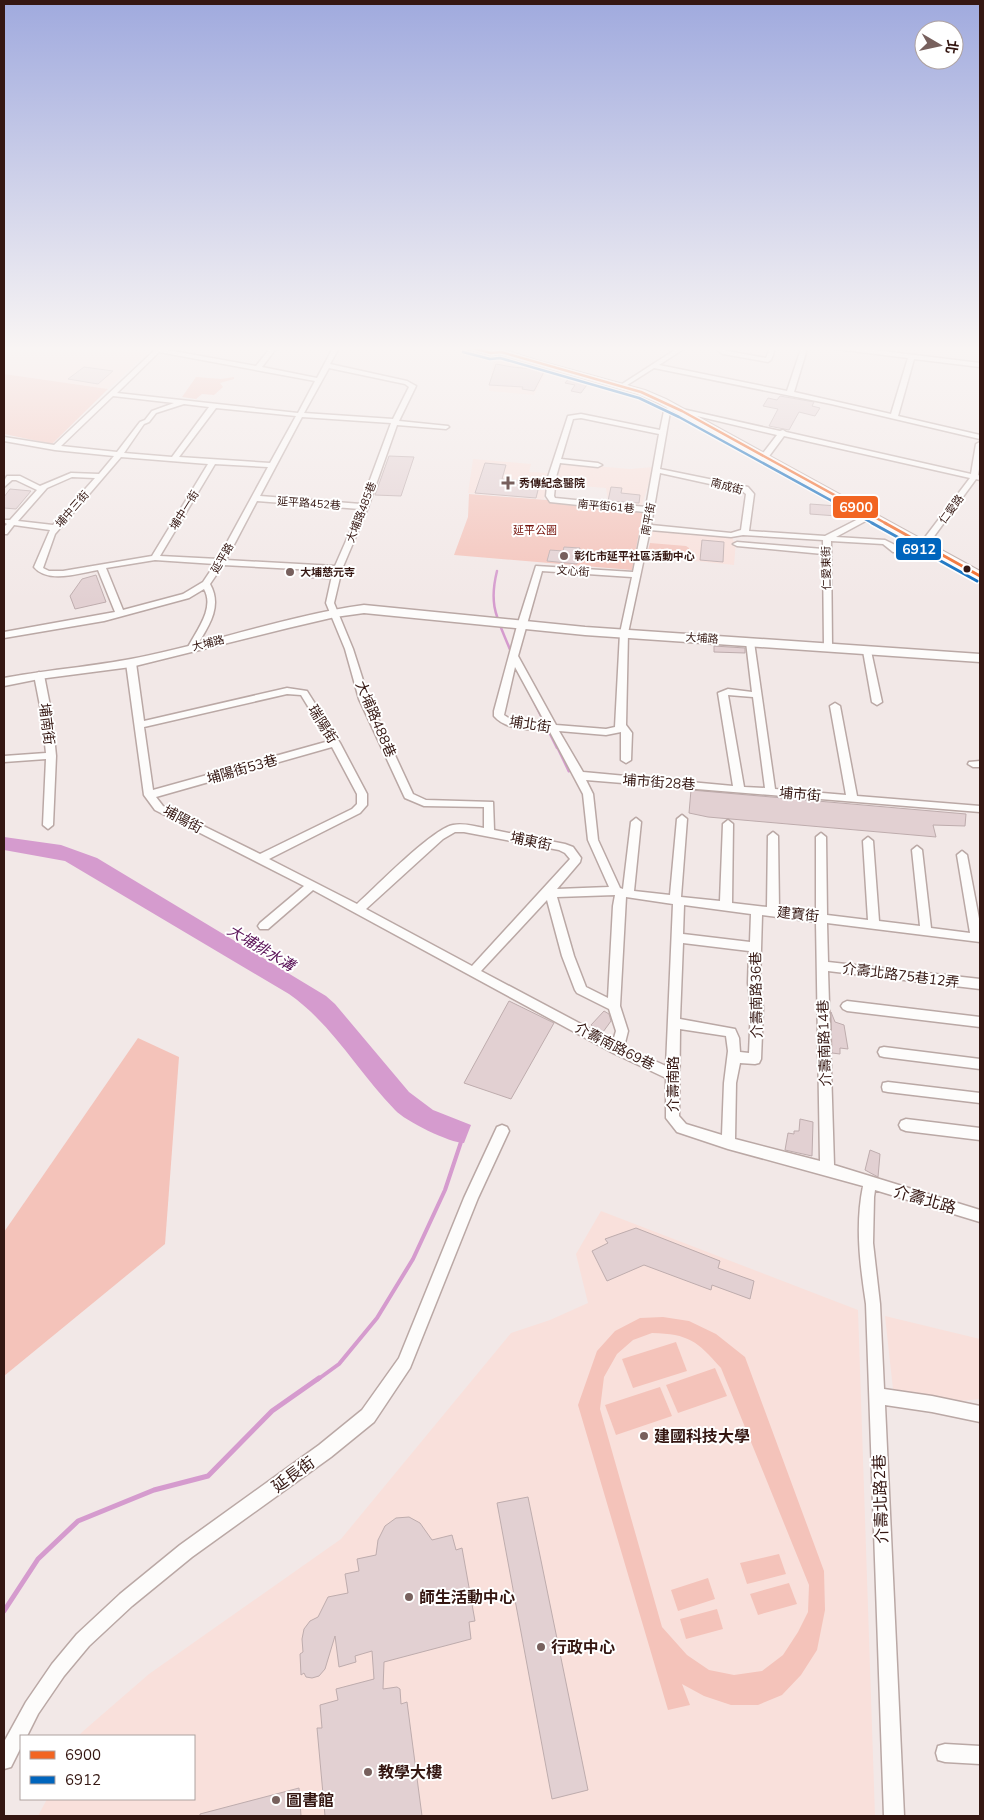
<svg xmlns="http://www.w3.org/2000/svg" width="984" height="1820" viewBox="0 0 984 1820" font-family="'Nunito Sans','Noto Sans TC',sans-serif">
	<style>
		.built { fill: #f9e0db }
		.green { fill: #f4c3ba; fill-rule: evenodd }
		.water { fill: #d59bce }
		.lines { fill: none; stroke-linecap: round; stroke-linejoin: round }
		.stream-far3 { stroke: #d59bce; stroke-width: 2.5 }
		.stream-far2 { stroke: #d59bce; stroke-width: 3 }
		.stream-far1 { stroke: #d59bce; stroke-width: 4 }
		.stream { stroke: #d59bce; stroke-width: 5 }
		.building { fill: #e2d0d2; stroke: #beacad }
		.street-casing { stroke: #baa8a5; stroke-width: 3 }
		.secondary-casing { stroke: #baa8a5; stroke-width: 3 }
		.primary-casing { stroke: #baa8a5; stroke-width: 2 }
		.street { fill: #fdfcfb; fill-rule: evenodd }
		.secondary { fill: #fdfcfb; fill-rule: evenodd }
		.primary { fill: #fdfcfb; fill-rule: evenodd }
		.bus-1-far1-casing { stroke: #fff; stroke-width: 5 }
		.bus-1-casing { stroke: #fff; stroke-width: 6 }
		.bus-2-far1-casing { stroke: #fff; stroke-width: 5 }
		.bus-2-casing { stroke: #fff; stroke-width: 6 }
		.bus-1-far1 { stroke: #f26522; stroke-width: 2.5 }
		.bus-1 { stroke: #f26522; stroke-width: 3 }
		.bus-2-far1 { stroke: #0065bd; stroke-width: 2.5 }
		.bus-2 { stroke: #0065bd; stroke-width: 3 }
		.poi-dot { fill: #77605d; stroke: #fff; stroke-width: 2 }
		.bus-dot { fill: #351712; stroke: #fff; stroke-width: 2 }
		.labels { text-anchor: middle; stroke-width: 4; stroke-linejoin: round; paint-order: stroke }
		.far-poi-label { font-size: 11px; font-weight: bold; fill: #351712; stroke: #fff; text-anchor: start }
		.far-street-label { font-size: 11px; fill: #351712; stroke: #fff }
		.far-park-label { font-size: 11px; fill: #74120a; stroke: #fff }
		.street-label { font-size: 14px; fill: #351712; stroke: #fff }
		.water-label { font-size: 15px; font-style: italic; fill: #591156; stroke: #fff }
		.near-street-label { font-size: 16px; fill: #351712; stroke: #fff }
		.near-poi-label { font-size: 16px; font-weight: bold; fill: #351712; stroke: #fff; text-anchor: start }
		.line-badge { stroke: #fff; stroke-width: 2 }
		.badge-label { font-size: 14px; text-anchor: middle; font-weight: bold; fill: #fff }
	</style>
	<rect width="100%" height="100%" fill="#f2e8e7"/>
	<!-- built -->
	<g class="built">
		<polygon points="4,346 88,346 147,353 108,389 4,374"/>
		<polygon points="500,359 548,368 534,395 489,391 493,363"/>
		<polygon points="473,459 531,464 529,472 550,473 544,499 468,493"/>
		<polygon points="559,463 630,469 654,467 642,505 608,501 606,488 555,484"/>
		<polygon points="652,529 733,537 733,541 736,541 734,565 648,556"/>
		<polygon points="601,1211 858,1310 875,1816 38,1816 47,1799 194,1799 194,1736 79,1736 81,1733 149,1674 341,1539 511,1333 550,1320 588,1303 576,1254"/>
		<polygon points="885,1316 980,1339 980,1399 960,1401 893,1389"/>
	</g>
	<!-- green -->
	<g class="green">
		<polygon points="4,374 108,389 52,444 4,434"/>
		<polygon points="196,377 221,379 234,377 234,379 220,383 223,387 214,395 202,394 196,399 182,397"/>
		<polygon points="469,494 547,500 643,511 632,570 454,555 468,517"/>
		<polygon points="650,543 686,546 689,548 689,552 685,553 648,550"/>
		<polygon points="138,1038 179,1057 165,1244 4,1376 4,1232"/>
		<path d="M663,1317L689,1321L716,1334L745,1357L824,1571L825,1610L817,1650L801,1675L782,1695L758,1705H731L704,1696L682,1684L690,1705L668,1710L578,1405L597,1351L615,1331L640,1318ZM652,1333C689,1334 697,1341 721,1368L809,1585L808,1612L798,1632L783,1655L762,1671L734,1675L709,1670L687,1655L662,1627L600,1409L604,1377L617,1354L633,1340Z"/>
		<polygon points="676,1342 687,1371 633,1388 622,1359"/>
		<polygon points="715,1368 727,1396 678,1413 666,1385"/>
		<polygon points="660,1387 672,1416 616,1435 605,1405"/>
		<polygon points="779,1554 786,1574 747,1584 740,1563"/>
		<polygon points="708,1578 715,1599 678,1611 671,1590"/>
		<polygon points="789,1583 797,1604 758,1615 750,1594"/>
		<polygon points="717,1609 723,1629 686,1639 680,1619"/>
	</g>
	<!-- water -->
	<path class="water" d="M4,837L61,845L97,858L326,996L335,1004L409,1092L433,1110L471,1125L464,1143C450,1143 405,1121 395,1110C358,1072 333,1025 289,994L65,861L4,850Z"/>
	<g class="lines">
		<!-- stream-far3 -->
		<g class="stream-far3">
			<path d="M497,571C488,607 498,619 511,652"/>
			<polyline points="528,690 557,748"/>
		</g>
		<!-- stream-far2 -->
		<polyline class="stream-far2" points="557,746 569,771"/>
		<!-- stream-far1 -->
		<polyline class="stream-far1" points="317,1380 339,1364 377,1318 413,1259 445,1190 462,1139"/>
		<!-- stream -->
		<polyline class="stream" points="4,1611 38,1559 78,1521 154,1490 208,1476 272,1411 319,1378"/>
	</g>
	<!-- building -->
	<g class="building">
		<polygon points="496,364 512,367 533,369 534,367 545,370 534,391 522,389 523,387 489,385"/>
		<polygon points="84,367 113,371 98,384 68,379"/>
		<polygon points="570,377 589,382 581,393 571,391 575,385 565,383"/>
		<polygon points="780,396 814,402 812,406 820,408 815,416 799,412 789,430 769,426 778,409 763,406 768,398 777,400"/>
		<polygon points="389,456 414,457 401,496 375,495"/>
		<polygon points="485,463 506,465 502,479 540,482 536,498 475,493"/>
		<polygon points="611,487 622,488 621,493 640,495 639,503 608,501"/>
		<polygon points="10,489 31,491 16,509 4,508 4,497"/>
		<polygon points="810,504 837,506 837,516 810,514"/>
		<polygon points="702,540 724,542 723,562 700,560"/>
		<polygon points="564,547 580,548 577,564 547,561 550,550 563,551"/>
		<polygon points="311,572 328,573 330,575 329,579 308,578"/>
		<polygon points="96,575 106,602 75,609 70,596 82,579"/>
		<polygon points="714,646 745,648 745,653 714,652"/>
		<polygon points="691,790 966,814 965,826 933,825 936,837 708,817 689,813"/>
		<polygon points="509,1001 554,1023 511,1099 464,1083"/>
		<polygon points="604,1011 609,1014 611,1021 603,1032 591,1025"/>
		<polygon points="831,1012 835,1022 844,1025 848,1049 840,1048 840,1054 832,1053"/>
		<polygon points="800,1119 813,1122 812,1156 785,1150 788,1133 794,1134 794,1131 799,1131"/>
		<polygon points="870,1150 880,1154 878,1177 865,1170"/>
		<polygon points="636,1228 720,1261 718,1268 754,1281 750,1299 712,1285 711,1290 644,1265 607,1281 592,1251 608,1243 605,1239"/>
		<polygon points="528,1497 588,1790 552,1799 497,1503"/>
		<polygon points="409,1517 420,1523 432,1540 452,1535 456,1550 462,1548 475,1621 469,1622 471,1639 384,1662 383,1689 397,1687 400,1689 401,1704 407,1702 422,1816 325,1816 317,1728 322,1728 320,1705 338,1700 336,1689 374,1679 372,1651 355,1656 356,1662 339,1667 335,1636 325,1669 319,1676 312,1678 306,1677 304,1673 301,1675 300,1654 303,1652 302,1639 304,1629 310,1621 318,1617 328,1597 348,1593 345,1574 359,1571 357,1559 376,1555 378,1540 385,1526 396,1518"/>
		<polygon points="299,1788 301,1816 200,1816 200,1814"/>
	</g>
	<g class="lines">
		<!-- street casing -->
		<g class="street-casing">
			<g id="street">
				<path d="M159,346H165L162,349L256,366L272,346H278L262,367L317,378L334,346H340L330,364L407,381L416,386L399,421L448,426L449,427L446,429L397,425L367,510L342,569L334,603L353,649L369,699L413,794L426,800L493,802L494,830L565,844L573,847L581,858L580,862L557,889L609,887L588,840L583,794L549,730C531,729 507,731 494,716V711L517,626L536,566L633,572L645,512L550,502L546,496L548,477L568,416L581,414L660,430L664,411L671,406H675V408L670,412L660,469L748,487L754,494L749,531L825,536L870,513L874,515L873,517L836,537L885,540L901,548H934L938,550L934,552H893L883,544L831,541L832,647L828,650L824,647L823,554L737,546L733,544L737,542L823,549V540L743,535L731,537L650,530L628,633L626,725L632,733L631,760L626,763L621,760V732L606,735L559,731L583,772L733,786L718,693L728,689L752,692L746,642L750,639L754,642L775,789L846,795L830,706L835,703L840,706L857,796L980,806V812L586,780L593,794L598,840L620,888L623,889L631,822L636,818L641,822L634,891L670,895L677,819L682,815L687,819L681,897L720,901L723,824L728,820L733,824L732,903L767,907L768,836L773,832L778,836L779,909L816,913V837L821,833L826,837L827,915L868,920L863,841L868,837L873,841L879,921L920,926L912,850L917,846L922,850L931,928L970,933L957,855L962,851L967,855L980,924V942L827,923L828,962L980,979V989L828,971L834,1165L980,1210V1222L875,1190L874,1197L873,1243L880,1304L884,1389L932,1396L980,1406V1422L932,1412L885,1405L904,1816H884L866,1304C860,1265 855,1225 863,1186L728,1149L677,1132L666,1118V1078L613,1053L313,890L268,929H260L258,926L260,923L304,886L155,810L144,795L126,663L131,660L136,663L144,721L287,688L307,691L340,743L367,794V805L360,813L269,859L357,904C376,887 432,829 453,825C463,823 473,826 484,828V807L424,806L405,798L404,796L359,699L345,649L326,603L333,571L223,565L210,584C223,607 208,627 196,647L192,650L188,647C197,630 215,608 204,589L189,598L104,621L4,638V632L115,612L98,570C80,573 48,584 34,567L50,530L14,525L7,534H4V527L7,524L4,522L5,520H10L37,490L16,480H12L4,487V481L7,476H20L40,486L71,473L99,474L114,456L55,450L4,441V437L54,445ZM159,352L315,381L298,413L117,393ZM329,368L405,384L409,387L393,419L304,413ZM113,396L174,403L152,411L145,420L140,422L117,452L61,446ZM184,404L209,407L172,457L124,453L144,424L149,422L156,413ZM216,408L296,416L270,463L179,457ZM302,417L391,423L361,504L260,496ZM581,418L659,434L646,507L555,498L554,496L556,477L560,463L598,467L602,465L598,463L561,459L573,419ZM121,457L208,464L152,556L63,571H49L43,568L55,534ZM215,464L268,467L218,559L160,556ZM660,473L742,491L746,494L741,530L731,533L651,525ZM72,477L95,478L53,525L18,521L47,488ZM257,501L360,509L335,566L226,560ZM155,560L215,564L203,582L183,594L123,610L106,568ZM542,571L632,577L620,633L615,727L606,729L556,725L518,656ZM515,667L546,724L513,721L504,715ZM287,694L301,695L329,741L153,790L144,727ZM728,695L753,697L765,788L744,787ZM332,747L357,794V804L352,809L260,854L163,806L156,797ZM455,832H464L559,850L565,853L570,859L472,966L366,909L443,839ZM615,895L613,906L608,998L586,987L574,956L557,897ZM626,897L673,904L666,1066L624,1047L628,1031L620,1006ZM547,900L562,956L575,990L577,993L609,1009L616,1031L613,1041L481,971ZM684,905L751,914L750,942L683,934ZM762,915L816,922L820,1161L735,1139L736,1083L740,1063L755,1064L759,1063L761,1059L763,1008L760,983ZM683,943L749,951L748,983L751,1008L749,1053L740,1052L739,1038L735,1029L680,1019ZM680,1029L726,1036L728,1051L724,1083L722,1135L686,1124L679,1116Z"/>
				<polygon points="681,346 688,346 659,365 787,391 802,346 808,346 794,392 891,414 908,358 828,348 825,346 841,346 980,363 980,367 914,359 898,416 980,435 980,439 831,404 654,368 624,387 619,386"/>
				<polygon points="720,346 726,346 724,349 727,351 766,358 770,348 775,349 771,360 768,362 723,354 717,350"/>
				<polygon points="682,409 780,431 783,430 786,432 971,474 976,444 980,442 980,463 978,475 980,476 980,480 976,479 927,546 924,546 920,544 970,478 784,436 767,459 764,459 760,457 777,435 680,412 679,411"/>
				<polygon points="867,648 871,651 882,702 877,705 872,702 863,651"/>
				<polygon points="39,672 44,675 52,716 56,756 53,825 48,829 43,825 46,759 4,762 4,756 46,753 42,716 34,675"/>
				<polygon points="980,761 980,767 973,767 968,764 969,762"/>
				<polygon points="847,1001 980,1017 980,1027 847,1011 843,1009 841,1006 843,1003"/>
				<polygon points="884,1047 980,1059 980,1069 884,1057 880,1056 878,1052 880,1048"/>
				<polygon points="888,1082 980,1093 980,1103 888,1092 883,1091 882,1087 883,1083"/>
				<polygon points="906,1119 980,1128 980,1140 906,1131 901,1129 899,1125 901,1121"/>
				<polygon points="502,1125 507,1127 509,1131 478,1198 410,1368 374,1422 331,1457 192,1557 132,1606 89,1646 64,1676 38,1714 27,1736 21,1736 21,1747 11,1767 4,1769 4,1742 26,1702 52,1664 77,1634 120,1594 180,1545 319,1445 362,1410 399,1358 464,1198 497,1127"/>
				<polygon points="945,1744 980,1746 980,1764 945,1762 938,1760 936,1753 938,1746"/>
			</g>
		</g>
		<!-- secondary casing -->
		<g class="secondary-casing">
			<path id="secondary" d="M364,605L585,627L980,654V662L585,635L364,613L335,617L288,628L131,667L39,679L4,686V678C46,670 89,667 131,659C210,644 285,616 364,605Z"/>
		</g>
		<!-- primary casing -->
		<g class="primary-casing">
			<polygon id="primary" points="460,346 493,346 536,360 645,390 666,399 980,571 980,580 658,403 637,394 497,354 493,356 462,348"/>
		</g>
		<!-- street -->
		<use href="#street" class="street"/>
		<!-- secondary -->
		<use href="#secondary" class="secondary"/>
		<!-- primary -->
		<use href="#primary" class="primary"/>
		<!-- bus-1-far1 casing -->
		<g class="bus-1-far1-casing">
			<polyline id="bus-1-far1" points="465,346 491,353 501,352 641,392 682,411 887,524"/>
		</g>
		<!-- bus-1 casing -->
		<g class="bus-1-casing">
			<polyline id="bus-1" points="885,523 980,576"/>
		</g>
		<!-- bus-2-far1 casing -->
		<g class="bus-2-far1-casing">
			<polyline id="bus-2-far1" points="463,352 490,359 500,358 639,398 679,417 874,524"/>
		</g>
		<!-- bus-2 casing -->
		<g class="bus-2-casing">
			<polyline id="bus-2" points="872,523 977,581"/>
		</g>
		<!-- bus-1-far1 -->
		<use href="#bus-1-far1" class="bus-1-far1"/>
		<!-- bus-1 -->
		<use href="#bus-1" class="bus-1"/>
		<!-- bus-2-far1 -->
		<use href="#bus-2-far1" class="bus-2-far1"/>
		<!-- bus-2 -->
		<use href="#bus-2" class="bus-2"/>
	</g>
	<!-- sky -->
	<linearGradient id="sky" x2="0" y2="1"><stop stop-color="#a0aade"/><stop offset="0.58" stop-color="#f9f5f4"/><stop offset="1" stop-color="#f9f5f4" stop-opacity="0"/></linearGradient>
	<rect width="984" height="601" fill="url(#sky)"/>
	<!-- markers -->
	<g class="poi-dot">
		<path d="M505.5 475.5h5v5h5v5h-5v5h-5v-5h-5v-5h5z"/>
		<circle cx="564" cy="556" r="5"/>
		<circle cx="290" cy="572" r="5"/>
		<circle cx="644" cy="1436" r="5"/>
		<circle cx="409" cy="1597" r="5"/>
		<circle cx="541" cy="1647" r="5"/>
		<circle cx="368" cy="1772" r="5"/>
		<circle cx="276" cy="1800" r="5"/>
	</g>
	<circle class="bus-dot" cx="967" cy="569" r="4.5"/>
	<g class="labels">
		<!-- far-poi labels -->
		<g class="far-poi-label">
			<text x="519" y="487">秀傳紀念醫院</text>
			<text x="574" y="560">彰化市延平社區活動中心</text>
			<text x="300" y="576">大埔慈元寺</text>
		</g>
		<!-- far-street labels -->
		<g class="far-street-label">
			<text transform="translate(727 486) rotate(15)" y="4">南成街</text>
			<text transform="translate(309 503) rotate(4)" y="4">延平路452巷</text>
			<text transform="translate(606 506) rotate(5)" y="4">南平街61巷</text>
			<text transform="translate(72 509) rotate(-49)" y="4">埔中三街</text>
			<text transform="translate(951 509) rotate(-53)" y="4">仁愛路</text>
			<text transform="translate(184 510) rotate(-58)" y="4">埔中一街</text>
			<text transform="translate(361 512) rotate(-69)" y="4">大埔路485巷</text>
			<text transform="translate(648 519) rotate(-79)" y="4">南平街</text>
			<text transform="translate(222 558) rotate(-60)" y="4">延平路</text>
			<text transform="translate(826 568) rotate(-91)" y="4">仁愛東街</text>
			<text transform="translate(573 571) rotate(4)" y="4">文心街</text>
			<text transform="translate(702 638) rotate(4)" y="4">大埔路</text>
			<text transform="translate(208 643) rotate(-14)" y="4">大埔路</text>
		</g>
		<!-- far-park labels -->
		<g class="far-park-label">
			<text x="535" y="534">延平公園</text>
		</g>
		<!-- street labels -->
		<g class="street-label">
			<text transform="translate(376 719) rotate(67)" y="5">大埔路488巷</text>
			<text transform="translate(47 724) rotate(83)" y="5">埔南街</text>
			<text transform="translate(323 724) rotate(58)" y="5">瑞陽街</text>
			<text transform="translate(530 724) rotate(9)" y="5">埔北街</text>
			<text transform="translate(242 769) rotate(-16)" y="5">埔陽街53巷</text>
			<text transform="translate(659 782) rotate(4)" y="5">埔市街28巷</text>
			<text transform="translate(800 794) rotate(5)" y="5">埔市街</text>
			<text transform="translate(183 819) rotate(28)" y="5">埔陽街</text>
			<text transform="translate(531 841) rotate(12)" y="5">埔東街</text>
			<text transform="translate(798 914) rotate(6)" y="5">建寶街</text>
			<text transform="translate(901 975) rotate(7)" y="5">介壽北路75巷12弄</text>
			<text transform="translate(756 995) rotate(-91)" y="5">介壽南路36巷</text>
			<text transform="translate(824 1043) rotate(-92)" y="5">介壽南路14巷</text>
			<text transform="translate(615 1046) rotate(27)" y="5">介壽南路69巷</text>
			<text transform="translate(673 1084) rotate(-90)" y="5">介壽南路</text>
		</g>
		<!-- water labels -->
		<g class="water-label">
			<text transform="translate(261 948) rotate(31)" y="5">大埔排水溝</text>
		</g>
		<!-- near-street labels -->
		<g class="near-street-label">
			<text transform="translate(925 1199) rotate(16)" y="6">介壽北路</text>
			<text transform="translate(293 1474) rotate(-36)" y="6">延長街</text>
			<text transform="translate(880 1499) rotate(-92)" y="6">介壽北路2巷</text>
		</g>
		<!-- near-poi labels -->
		<g class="near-poi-label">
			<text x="654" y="1442">建國科技大學</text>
			<text x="419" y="1603">師生活動中心</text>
			<text x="551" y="1653">行政中心</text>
			<text x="378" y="1778">教學大樓</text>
			<text x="286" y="1806">圖書館</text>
		</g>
	</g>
	<g class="line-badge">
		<rect x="832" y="495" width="47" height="24" rx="5" fill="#f26522"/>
		<rect x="895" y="537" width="47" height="24" rx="5" fill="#0065bd"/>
	</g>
	<g class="badge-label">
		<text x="856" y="512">6900</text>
		<text x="919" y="554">6912</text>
	</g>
	<!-- border -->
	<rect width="984" height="1820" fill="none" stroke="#351712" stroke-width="10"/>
	<!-- legend -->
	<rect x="20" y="1735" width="175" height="65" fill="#ffffff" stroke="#aea2a0"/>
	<rect x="30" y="1751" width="25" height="8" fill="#f26522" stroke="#aea2a0"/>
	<text x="65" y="1760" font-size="15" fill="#351712">6900</text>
	<rect x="30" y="1776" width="25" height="8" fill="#0065bd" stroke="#aea2a0"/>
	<text x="65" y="1785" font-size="15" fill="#351712">6912</text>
	<!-- north arrow -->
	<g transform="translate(939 45) rotate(99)"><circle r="24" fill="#ffffff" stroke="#aea2a0"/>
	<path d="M0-4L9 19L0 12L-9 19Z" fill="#77605d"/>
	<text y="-8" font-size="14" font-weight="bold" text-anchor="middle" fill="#351712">北</text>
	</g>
</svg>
